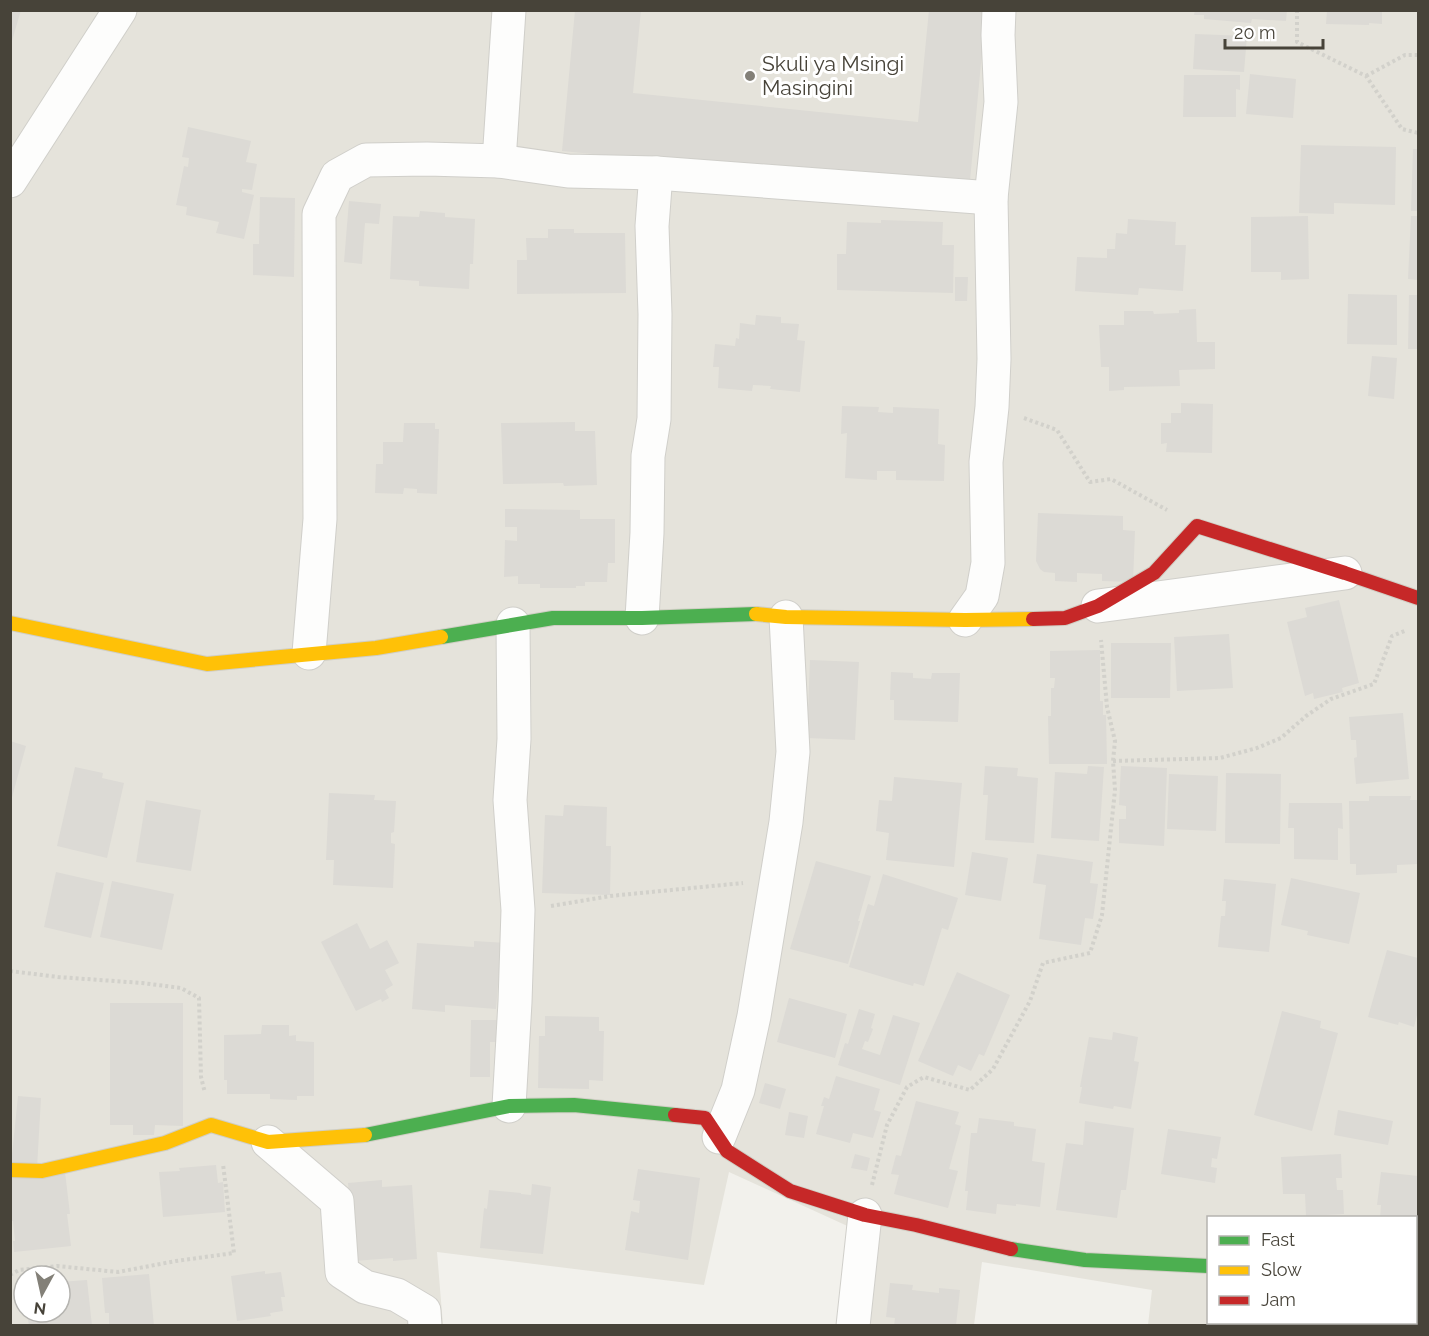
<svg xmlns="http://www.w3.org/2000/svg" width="1429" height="1336" viewBox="0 0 1429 1336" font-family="Raleway,sans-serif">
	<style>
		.residential { fill: #e5e3db; fill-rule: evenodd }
		.building { fill: #dcdad5 }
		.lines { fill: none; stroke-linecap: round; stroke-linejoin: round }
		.street-casing { stroke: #d0cfca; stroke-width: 35 }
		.fast-casing { stroke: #d0cec4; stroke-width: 16 }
		.slow-casing { stroke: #d0cec4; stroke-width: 16 }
		.jam-casing { stroke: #d0cec4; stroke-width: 16 }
		.path { stroke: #d2d1cb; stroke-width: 4; stroke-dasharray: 3 3; stroke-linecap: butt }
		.street { stroke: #fdfdfc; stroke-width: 33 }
		.fast { stroke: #4caf50; stroke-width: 14 }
		.slow { stroke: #ffc107; stroke-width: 14 }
		.jam { stroke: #c62828; stroke-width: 14 }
		.poi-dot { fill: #838078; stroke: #fff; stroke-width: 2 }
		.labels { text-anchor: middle; stroke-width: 6; stroke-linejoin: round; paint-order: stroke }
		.poi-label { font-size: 21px; fill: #474339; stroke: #fff; text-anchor: start }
	</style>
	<rect width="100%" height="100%" fill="#f2f1ec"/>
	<!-- residential -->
	<path class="residential" d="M10,11H1418V1325H1148L1152,1290L982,1262L974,1325H841L854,1229L729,1172L704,1285L437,1252L443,1325H11ZM1208,1218H1416V1322H1208ZM24,1276H60V1312H24Z"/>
	<!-- building -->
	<g class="building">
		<polygon points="10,10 21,10 11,44 10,44"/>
		<polygon points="575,10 641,10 633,93 918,122 929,10 986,10 969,191 562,151"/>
		<polygon points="1195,10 1287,10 1286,21 1252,19 1251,23 1204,19 1204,15 1194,15"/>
		<polygon points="1327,10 1382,10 1382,24 1369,23 1369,25 1326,24"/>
		<polygon points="1195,34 1247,36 1244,72 1193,69"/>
		<polygon points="1250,74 1296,79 1293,118 1246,114"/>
		<polygon points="1184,75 1240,75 1240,90 1236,89 1236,117 1183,117"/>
		<polygon points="188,127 251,141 246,162 257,164 252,190 242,189 242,192 254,195 244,239 216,233 219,222 186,215 187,207 176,205 184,166 188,167 189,158 182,157"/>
		<polygon points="1301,145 1396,147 1395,205 1334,203 1334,214 1299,213"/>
		<polygon points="1413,149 1418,149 1418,211 1411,211"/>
		<polygon points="260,197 295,198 294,277 253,275 253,244 259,244"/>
		<polygon points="349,201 381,204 379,224 365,223 362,264 344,262"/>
		<polygon points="420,211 445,213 445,217 475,219 473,264 470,264 469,289 419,286 419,281 390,279 393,216 419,217"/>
		<polygon points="1308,216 1309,279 1281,280 1281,272 1251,272 1251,217"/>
		<polygon points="1411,216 1418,216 1418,280 1408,279"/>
		<polygon points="1128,219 1176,222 1175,245 1186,245 1183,291 1139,288 1138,295 1075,291 1077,257 1107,258 1107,249 1115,249 1116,233 1127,234"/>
		<polygon points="881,220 943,222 942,245 954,245 953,293 837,290 837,254 846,254 847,222 881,223"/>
		<polygon points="548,229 574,229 574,233 625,233 626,293 517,294 517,260 527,260 526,238 548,238"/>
		<polygon points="955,277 968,277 967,301 955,301"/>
		<polygon points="1348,294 1397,295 1397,345 1347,344"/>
		<polygon points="1409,295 1418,295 1418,349 1408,349"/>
		<polygon points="1196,309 1197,342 1215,342 1215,369 1179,370 1180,386 1124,387 1124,390 1109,391 1109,367 1101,367 1099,325 1124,325 1124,311 1153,311 1154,314 1179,313 1179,310"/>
		<polygon points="756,315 781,317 781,323 799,324 797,340 805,341 800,392 770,389 771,386 753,385 752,391 718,388 719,367 713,367 715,344 735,346 736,338 739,339 740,323 755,325"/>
		<polygon points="1372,356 1397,358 1394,399 1368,396"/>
		<polygon points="1181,403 1213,404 1212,453 1166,452 1167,443 1161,444 1161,423 1171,423 1171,413 1181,413"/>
		<polygon points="842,406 879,407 878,412 893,413 893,407 939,409 938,444 945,445 944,481 896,480 896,471 877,471 877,480 845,478 847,433 841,434"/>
		<polygon points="575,422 575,431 595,431 597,485 564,486 563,483 503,484 501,423"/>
		<polygon points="404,423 435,423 435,429 439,429 437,494 417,493 417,489 404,488 403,494 375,493 376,464 383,464 383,442 403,442"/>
		<polygon points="505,509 580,510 580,519 615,519 615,563 608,563 607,582 585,582 585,586 576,586 576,588 540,588 540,584 518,584 518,576 504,577 505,540 517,541 517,527 505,527"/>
		<polygon points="1038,513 1123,516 1123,530 1135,531 1133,582 1102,581 1102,574 1077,573 1077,582 1055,581 1055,573 1044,572 1040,569 1036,561"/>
		<polygon points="1339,600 1359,683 1342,688 1343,692 1314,699 1313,693 1305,696 1287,622 1307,617 1305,608"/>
		<polygon points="1229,634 1233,688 1177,691 1174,637"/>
		<polygon points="1111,643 1171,643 1170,698 1111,698"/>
		<polygon points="1100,650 1100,701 1103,701 1103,715 1106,715 1107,764 1049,764 1048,716 1051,716 1051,688 1054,688 1055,678 1050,678 1050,651"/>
		<polygon points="810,660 859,662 855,740 807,738"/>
		<polygon points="891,672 913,673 913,678 931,679 932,673 960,673 958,722 894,720 894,700 890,700"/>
		<polygon points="1403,713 1409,779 1356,784 1354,758 1357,757 1356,740 1351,740 1349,717"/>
		<polygon points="10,741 26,746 11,801 10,801"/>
		<polygon points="985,766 1018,768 1017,776 1038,778 1034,843 985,840 988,795 983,795"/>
		<polygon points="1088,766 1104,767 1099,841 1051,838 1055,772 1087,774"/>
		<polygon points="1121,766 1167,768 1164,846 1119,843 1119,819 1126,819 1126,806 1119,805"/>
		<polygon points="75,767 103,773 102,778 124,783 107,858 57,846"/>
		<polygon points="1226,773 1281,774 1280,844 1225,843"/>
		<polygon points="1169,774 1218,776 1216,831 1167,829"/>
		<polygon points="894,777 962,783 954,867 886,860 889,833 876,831 879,800 892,801"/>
		<polygon points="329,793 375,795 374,800 396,801 394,832 391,833 391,843 395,844 393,888 333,885 334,860 326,860"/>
		<polygon points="1369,796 1411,796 1410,800 1418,800 1418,864 1397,865 1397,873 1356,875 1356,864 1350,864 1349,801 1369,801"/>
		<polygon points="146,800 201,810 191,871 136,862"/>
		<polygon points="1289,803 1342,803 1343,829 1338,828 1338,860 1294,859 1294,828 1288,828"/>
		<polygon points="564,805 607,807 606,846 611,846 610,895 542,893 545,815 563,816"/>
		<polygon points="972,852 1008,858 1001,901 965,895"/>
		<polygon points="1037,854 1093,862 1090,883 1098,884 1093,919 1085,918 1081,945 1039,939 1046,885 1033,883"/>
		<polygon points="816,861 871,876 858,921 860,921 848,964 790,949"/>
		<polygon points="56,872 104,883 91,938 44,927"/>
		<polygon points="883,874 958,898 948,930 942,928 924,986 914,983 913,986 849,967 868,904 874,906"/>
		<polygon points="1291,878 1360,893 1349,944 1307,935 1308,931 1281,925"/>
		<polygon points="1224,879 1276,884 1269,952 1218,947 1221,916 1225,916 1226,901 1222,901"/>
		<polygon points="112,881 174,894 162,950 100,937"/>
		<polygon points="357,923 370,949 387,940 399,963 385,970 393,985 385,990 389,998 382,1002 381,999 356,1011 321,942"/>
		<polygon points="474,941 507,943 505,972 499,972 496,1009 445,1005 445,1012 412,1009 417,943 474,947"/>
		<polygon points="1387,950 1418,958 1418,999 1417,1006 1418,1006 1418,1011 1414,1027 1399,1022 1398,1025 1368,1017"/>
		<polygon points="957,972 1010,995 984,1056 979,1054 971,1071 958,1065 953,1076 918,1061"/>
		<polygon points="789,998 847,1014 835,1058 777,1042"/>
		<polygon points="110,1003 183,1003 183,1126 155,1125 154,1135 133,1135 133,1125 110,1125"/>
		<polygon points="859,1009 875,1014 871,1028 873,1029 868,1042 865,1041 862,1049 880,1055 893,1015 920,1023 900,1085 838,1065 845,1043 848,1044"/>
		<polygon points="1282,1011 1321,1021 1320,1028 1338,1033 1312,1131 1254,1115"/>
		<polygon points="545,1016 599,1017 599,1031 604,1031 603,1081 589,1080 589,1089 538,1088 539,1036 545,1036"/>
		<polygon points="471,1020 497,1020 496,1042 490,1042 490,1077 470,1077"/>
		<polygon points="262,1025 289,1025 289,1036 296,1035 296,1041 314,1042 314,1096 297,1096 297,1100 270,1099 270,1094 227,1094 227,1080 224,1080 224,1035 261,1034"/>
		<polygon points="1113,1032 1138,1037 1134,1061 1139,1062 1131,1109 1114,1106 1113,1109 1079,1103 1082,1087 1080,1087 1089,1037 1112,1040"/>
		<polygon points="836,1076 880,1089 874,1110 881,1112 873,1138 853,1133 850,1143 816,1134 824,1106 821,1106 824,1097 829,1099"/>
		<polygon points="765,1083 786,1089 780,1109 759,1103"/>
		<polygon points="18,1096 41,1098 37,1168 11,1165"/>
		<polygon points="916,1101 959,1112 955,1124 961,1126 949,1169 958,1171 948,1208 894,1194 899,1175 891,1174 896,1155 901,1156"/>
		<polygon points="1338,1110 1393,1121 1388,1145 1334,1135"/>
		<polygon points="789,1112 808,1116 804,1138 785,1135"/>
		<polygon points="979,1118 1014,1122 1014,1126 1036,1129 1032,1161 1045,1163 1040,1207 1016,1204 1016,1206 997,1204 996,1214 966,1210 968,1191 965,1191 971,1133 977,1133"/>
		<polygon points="1085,1121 1134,1128 1126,1190 1121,1190 1117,1218 1056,1210 1066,1143 1083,1145"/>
		<polygon points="1168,1129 1221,1137 1217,1159 1212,1158 1211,1167 1217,1168 1215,1183 1161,1174"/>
		<polygon points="855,1154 870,1158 867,1171 851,1168"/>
		<polygon points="1341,1154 1342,1178 1336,1178 1337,1190 1343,1190 1344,1214 1306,1216 1305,1194 1283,1194 1281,1157"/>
		<polygon points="216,1165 218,1183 223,1182 225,1212 163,1217 159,1172 180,1171 179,1168"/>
		<polygon points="638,1169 700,1178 688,1260 625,1250 631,1211 639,1213 640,1201 633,1200"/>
		<polygon points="65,1172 70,1214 67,1214 71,1246 14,1252 13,1241 15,1241 13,1221 10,1221 10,1178"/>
		<polygon points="1381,1172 1418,1176 1418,1255 1416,1255 1416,1218 1380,1218 1381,1205 1377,1205"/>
		<polygon points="382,1180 382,1187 412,1185 417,1259 393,1261 393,1258 354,1261 348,1183"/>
		<polygon points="532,1184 551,1187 543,1254 480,1248 484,1208 487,1209 489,1190 521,1193 521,1194 531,1195"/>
		<polygon points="265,1271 265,1274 281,1272 285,1297 281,1297 283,1311 270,1313 271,1316 237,1321 231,1276"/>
		<polygon points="149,1274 154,1326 109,1326 109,1313 105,1313 102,1278"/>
		<polygon points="87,1280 92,1326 29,1326 27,1312 60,1312 60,1282"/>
		<polygon points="890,1283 913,1285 912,1290 939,1293 939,1288 960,1290 956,1325 894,1326 895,1318 886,1317"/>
		<polygon points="1416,1312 1418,1312 1418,1326 1408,1326 1408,1322 1416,1322"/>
		<polygon points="1290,1322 1354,1322 1354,1326 1289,1326"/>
	</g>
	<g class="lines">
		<!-- street casing -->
		<g class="street-casing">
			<g id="street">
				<polyline points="499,161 509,10"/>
				<polyline points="10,181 120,10"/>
				<polyline points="1098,606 1345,573"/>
				<polyline points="642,618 647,533 648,456 654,419 655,314 652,226 656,173"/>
				<polyline points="965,620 982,596 988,563 986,462 992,407 994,359 991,198 1001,102 998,35 999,10"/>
				<polyline points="309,653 320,519 319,214 337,176 366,160 427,159 499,161 568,171 656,173 991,198"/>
				<polyline points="509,1106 515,1002 518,910 510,800 514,739 513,624"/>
				<polyline points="719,1137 738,1090 754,1016 786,822 793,752 786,617"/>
				<polyline points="268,1142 337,1201 342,1272 365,1287 397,1295 424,1311 425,1326"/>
				<polyline points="1416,1279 1418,1280"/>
				<polyline points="853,1326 865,1215"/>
			</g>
		</g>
		<!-- fast casing -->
		<g class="fast-casing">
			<g id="fast">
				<polyline points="441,637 553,618 642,618 756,614"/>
				<polyline points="365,1135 509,1106 574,1105 675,1115"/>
				<polyline points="1011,1249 1085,1260 1208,1266"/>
			</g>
		</g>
		<!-- slow casing -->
		<g class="slow-casing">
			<g id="slow">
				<polyline points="756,614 786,617 965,620 1033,619"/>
				<polyline points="10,623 207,664 376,648 441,637"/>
				<polyline points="10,1170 42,1171 165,1143 211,1125 268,1142 365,1135"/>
			</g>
		</g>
		<!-- jam casing -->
		<g class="jam-casing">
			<g id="jam">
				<polyline points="1033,619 1065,618 1098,606 1154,573 1197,526 1345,573 1418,598"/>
				<polyline points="675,1115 705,1118 727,1151 790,1191 865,1215 916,1225 1011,1249"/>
			</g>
		</g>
		<!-- path -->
		<g class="path">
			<polyline points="1297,10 1297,42 1366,76 1402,129 1418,133"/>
			<polyline points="1366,76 1405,55 1418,55"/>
			<polyline points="1024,418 1057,430 1090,482 1111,479 1167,510"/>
			<polyline points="1113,761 1220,758 1257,748 1281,738 1306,716 1331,699 1374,684 1392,636 1407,630"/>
			<polyline points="551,906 610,896 743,883"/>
			<polyline points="10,971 58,977 142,983 181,988 199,998 201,1077 205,1093"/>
			<polyline points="872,1185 887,1125 907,1087 924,1077 970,1090 993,1069 1030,1001 1043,963 1090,953 1102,915 1115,790 1113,761 1115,741 1107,707 1101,640"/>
			<polyline points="10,1275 19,1270 57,1266 118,1272 176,1261 234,1253 223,1164"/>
			<polyline points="1240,1326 1240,1322"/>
		</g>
		<!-- street -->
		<use href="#street" class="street"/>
		<!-- fast -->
		<use href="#fast" class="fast"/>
		<!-- slow -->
		<use href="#slow" class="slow"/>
		<!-- jam -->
		<use href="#jam" class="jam"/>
	</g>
	<!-- markers -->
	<circle class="poi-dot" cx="750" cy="76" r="6"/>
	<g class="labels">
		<!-- poi labels -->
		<g class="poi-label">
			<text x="762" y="71">Skuli ya Msingi<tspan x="762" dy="24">Masingini</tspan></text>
		</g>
	</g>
	<!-- border -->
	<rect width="1429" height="1336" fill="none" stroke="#474339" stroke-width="24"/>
	<!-- legend -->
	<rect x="1207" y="1216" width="210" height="108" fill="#ffffff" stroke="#b5b4b0" stroke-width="1.5"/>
	<rect x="1219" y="1236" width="30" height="9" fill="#4caf50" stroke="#b5b4b0" stroke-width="1.5"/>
	<text x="1261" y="1246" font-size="18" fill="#474339">Fast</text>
	<rect x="1219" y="1266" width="30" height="9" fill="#ffc107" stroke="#b5b4b0" stroke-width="1.5"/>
	<text x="1261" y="1276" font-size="18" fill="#474339">Slow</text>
	<rect x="1219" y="1296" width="30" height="9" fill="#c62828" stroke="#b5b4b0" stroke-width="1.5"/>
	<text x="1261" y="1306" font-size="18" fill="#474339">Jam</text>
	<!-- north arrow -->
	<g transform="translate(42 1294) rotate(188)"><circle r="28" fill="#ffffff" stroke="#b5b4b0" stroke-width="1.5"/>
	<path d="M0-4.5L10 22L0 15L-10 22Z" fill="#838078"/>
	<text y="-9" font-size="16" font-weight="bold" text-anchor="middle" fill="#474339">N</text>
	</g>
	<!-- scale -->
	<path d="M1225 39v9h98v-9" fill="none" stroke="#474339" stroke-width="3"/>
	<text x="1234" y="39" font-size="18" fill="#474339" stroke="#ffffff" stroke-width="4.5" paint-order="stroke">20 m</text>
</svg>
